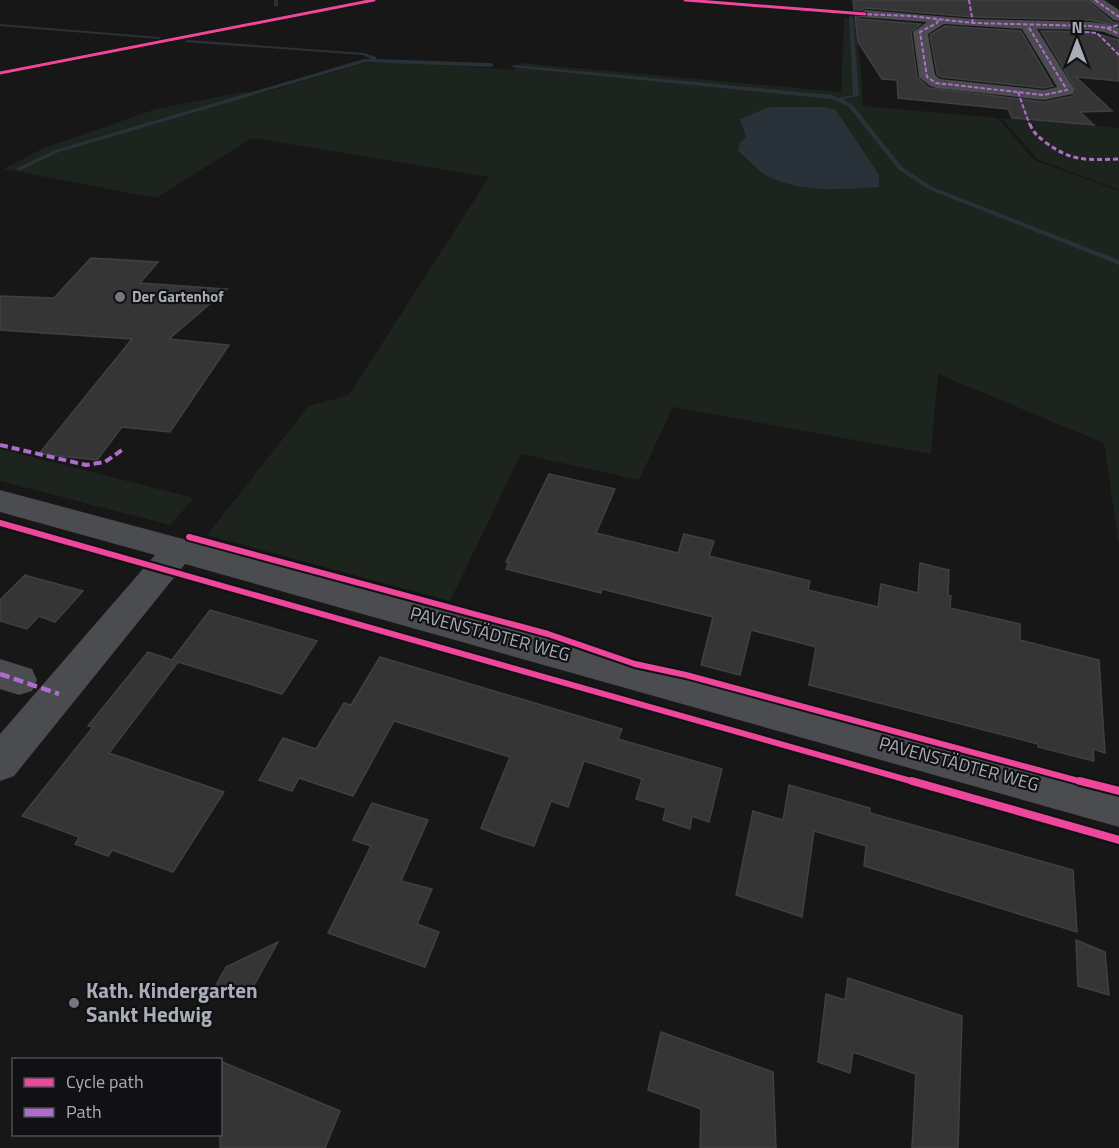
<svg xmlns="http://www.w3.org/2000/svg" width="1119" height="1148" viewBox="0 0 1119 1148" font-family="'Titillium Web',sans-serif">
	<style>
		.green { fill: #1d241e; fill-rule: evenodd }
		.water { fill: #2a3239 }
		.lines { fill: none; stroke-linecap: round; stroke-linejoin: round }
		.stream { fill: #2a3239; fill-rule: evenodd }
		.building { fill: #353536; stroke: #3f4043; stroke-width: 1.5 }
		.minor { fill: #4b4c50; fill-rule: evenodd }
		.quiet-far3 { stroke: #b06ccc; stroke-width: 2; stroke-dasharray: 4.5 2; stroke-linecap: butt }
		.quiet-far2 { stroke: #b06ccc; stroke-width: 3; stroke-dasharray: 5 3; stroke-linecap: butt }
		.quiet-far1 { stroke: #b06ccc; stroke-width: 4; stroke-dasharray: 8 4; stroke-linecap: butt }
		.quiet { stroke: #b06ccc; stroke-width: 4.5; stroke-dasharray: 10 4.5; stroke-linecap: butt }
		.cycleway-far2-casing { stroke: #111113; stroke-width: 4.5 }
		.cycleway-far1-casing { stroke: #111113; stroke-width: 10 }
		.cycleway-casing { stroke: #111113; stroke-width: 12 }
		.cycleway-far2 { stroke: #ed469a; stroke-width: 3 }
		.cycleway-far1 { stroke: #ed469a; stroke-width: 6 }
		.cycleway { stroke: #ed469a; stroke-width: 8 }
		.poi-dot { fill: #757880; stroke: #111113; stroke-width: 2 }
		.labels { text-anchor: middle; stroke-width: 4.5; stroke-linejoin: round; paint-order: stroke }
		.far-poi-label { font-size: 15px; font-weight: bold; fill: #a8adb8; stroke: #111113; text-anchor: start }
		.street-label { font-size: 18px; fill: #a8adb8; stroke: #111113 }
		.near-poi-label { font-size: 21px; font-weight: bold; fill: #a8adb8; stroke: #111113; text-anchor: start }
	</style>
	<rect width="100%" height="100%" fill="#171717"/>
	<!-- green -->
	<g class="green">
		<path d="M844,18L857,19L863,106L998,118L1034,160L1119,191V546L1104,443L938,374L931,454L673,407L639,480L521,454L450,601L207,535L309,406L349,395L489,177L252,138L156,198L4,169L44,148L156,109L244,92L252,96L365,63L400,62L514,70L520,63L841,92ZM769,107H824L835,109L879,187C843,190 801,193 767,176C757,171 747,158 738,151L740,143L746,137L740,119Z"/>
		<polygon points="1001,118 1119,128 1119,190 1037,159"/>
		<polygon points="0,449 194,498 170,525 0,481"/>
	</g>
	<!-- water -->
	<path class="water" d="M769,107H824L835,109L879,175V187C843,190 800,193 767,176C757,171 747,158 738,151L740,143L746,137L740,119Z"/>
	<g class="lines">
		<!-- stream -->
		<g class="stream">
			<polygon points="274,0 278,0 278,7 274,6"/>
			<polygon points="851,16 853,17 859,96 842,99 852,104 902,167 932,187 1119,260 1119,265 928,189 898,169 848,106 831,99 511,67 514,65 832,95 838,98 853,95 849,17"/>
			<polygon points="0,24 159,37 161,38 159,39 0,26"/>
			<polygon points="187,40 364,53 376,57 376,59 491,63 494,65 491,67 366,62 59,152 21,170 17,170 17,168 55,150 364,59 371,59 363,55 185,42"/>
		</g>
	</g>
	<!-- building -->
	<g class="building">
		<polygon points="853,0 1086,0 1113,22 1119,23 1119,26 1090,20 973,17 865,8 856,13 860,19 921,24 911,32 917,77 929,88 1044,102 1073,96 1077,91 1041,31 1090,32 1119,40 1119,81 1076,77 1112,111 1080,112 1094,125 1012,118 1008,109 898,98 897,80 882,79 858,42"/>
		<polygon points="945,26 1021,31 1053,86 1044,88 941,77 937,74 930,35"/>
		<polygon points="91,258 158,262 140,283 227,289 169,339 229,345 170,432 122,427 97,460 39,454 132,339 0,330 0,296 54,298"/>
		<polygon points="549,474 615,489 596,533 678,553 684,534 714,541 709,556 810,581 808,590 878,607 881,584 918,593 920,563 949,570 948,595 951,596 950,608 1020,624 1020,640 1099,660 1105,753 1093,749 1094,761 1038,747 1038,744 809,685 816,647 751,630 740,675 701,665 713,617 602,589 601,593 506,569 509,562 506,562"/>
		<polygon points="25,575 35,578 83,591 55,622 39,616 27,629 0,621 0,600"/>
		<polygon points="210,610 317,641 282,694 178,662 109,753 224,792 173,872 112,850 108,856 75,844 79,837 22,816 93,727 88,726 148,652 172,660"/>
		<polygon points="380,657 622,729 618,739 722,769 709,822 692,816 690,829 663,820 666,808 636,799 642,779 584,761 568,807 551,801 534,846 496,834 481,828 510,757 394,721 353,796 299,778 292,791 259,780 283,738 316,749 344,703 351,705"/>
		<polygon points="789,785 870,808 870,813 1073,870 1077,932 864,866 866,846 814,831 802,917 736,895 753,811 783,820"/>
		<polygon points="372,803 428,820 401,881 432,889 417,924 439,932 425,967 328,933 371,846 353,840"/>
		<polygon points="1076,940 1105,952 1109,995 1078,986"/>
		<polygon points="278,942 248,996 216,985 226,967"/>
		<polygon points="848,978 962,1016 958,1148 912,1148 916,1074 853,1052 850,1073 818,1062 826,994 845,1000"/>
		<polygon points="661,1032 773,1072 776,1148 700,1148 701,1109 648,1090"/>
		<polygon points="220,1061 340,1111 325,1148 220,1148"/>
	</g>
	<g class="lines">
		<!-- minor -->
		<g class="minor">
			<polygon points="1088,0 1104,0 1119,10 1119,21 1114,20"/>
			<path d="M865,10L973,19L1090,22L1107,24L1119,28V38L1104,32L1090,30L1037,29L1075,90L1073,94L1044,100L936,88L930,86L919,77L913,32L927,22L860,17L858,14ZM944,24L1022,29L1057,87L1044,90L940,79L935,75L928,34Z"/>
			<polygon points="0,490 1119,789 1119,827 185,564 14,776 0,781 0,734 155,555 0,512"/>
			<polygon points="0,659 32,669 37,680 32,691 19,695 0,689"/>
		</g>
		<!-- quiet-far3 -->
		<g class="quiet-far3">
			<polyline points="969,0 973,23"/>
			<polyline points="1095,0 1119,17"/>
			<polyline points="861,14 910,16 973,23 1090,26 1107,28 1119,34"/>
			<polyline points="938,20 937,23 920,32 927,77 936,83 1044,95 1067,90 1028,26"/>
			<polyline points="1107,28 1119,25"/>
			<polyline points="1085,32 1097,33 1119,55"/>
			<polyline points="1018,92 1030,126"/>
		</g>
		<!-- quiet-far2 -->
		<path class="quiet-far2" d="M1030,124C1033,133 1038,136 1045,142C1072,162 1087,160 1119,159"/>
		<!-- quiet-far1 -->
		<polyline class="quiet-far1" points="0,445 86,465 105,462 122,450"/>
		<!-- quiet -->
		<polyline class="quiet" points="0,674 59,694"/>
		<!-- cycleway-far2 casing -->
		<g class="cycleway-far2-casing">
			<g id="cycleway-far2">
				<polyline points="685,0 865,14"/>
				<polyline points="0,73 374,0"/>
			</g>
		</g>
		<!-- cycleway-far1 casing -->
		<g class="cycleway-far1-casing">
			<g id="cycleway-far1">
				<polyline points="0,523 918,783"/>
				<polyline points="189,537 548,634 635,664 686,675 1086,783"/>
			</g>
		</g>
		<!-- cycleway casing -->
		<g class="cycleway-casing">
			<g id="cycleway">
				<polyline points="912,781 1119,840"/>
				<polyline points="1080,781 1119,791"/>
			</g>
		</g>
		<!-- cycleway-far2 -->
		<use href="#cycleway-far2" class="cycleway-far2"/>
		<!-- cycleway-far1 -->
		<use href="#cycleway-far1" class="cycleway-far1"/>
		<!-- cycleway -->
		<use href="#cycleway" class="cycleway"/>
	</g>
	<!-- markers -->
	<g class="poi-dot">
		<circle cx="120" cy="297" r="6"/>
		<circle cx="74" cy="1003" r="6"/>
	</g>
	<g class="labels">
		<!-- far-poi labels -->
		<g class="far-poi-label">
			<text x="132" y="302">Der Gartenhof</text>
		</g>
		<!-- street labels -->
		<g class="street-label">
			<text transform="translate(490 634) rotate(15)" y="6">PAVENSTÄDTER WEG</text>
			<text transform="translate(959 764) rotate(15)" y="6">PAVENSTÄDTER WEG</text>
		</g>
		<!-- near-poi labels -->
		<g class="near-poi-label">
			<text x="86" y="998">Kath. Kindergarten<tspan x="86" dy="24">Sankt Hedwig</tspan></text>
		</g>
	</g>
	<!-- legend -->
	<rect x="12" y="1058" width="210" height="78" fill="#111113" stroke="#4d4f55" stroke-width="1.5"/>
	<rect x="24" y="1078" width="30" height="9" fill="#ed469a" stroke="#4d4f55" stroke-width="1.5"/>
	<text x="66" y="1088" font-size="18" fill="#a8adb8">Cycle path</text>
	<rect x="24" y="1108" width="30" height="9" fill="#b06ccc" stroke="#4d4f55" stroke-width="1.5"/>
	<text x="66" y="1118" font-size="18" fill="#a8adb8">Path</text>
	<!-- north arrow -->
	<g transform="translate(1077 42)" stroke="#111113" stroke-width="4.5" paint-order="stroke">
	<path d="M0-4.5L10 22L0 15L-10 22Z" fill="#a8adb8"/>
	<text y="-9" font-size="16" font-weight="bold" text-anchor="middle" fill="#a8adb8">N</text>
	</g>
</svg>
